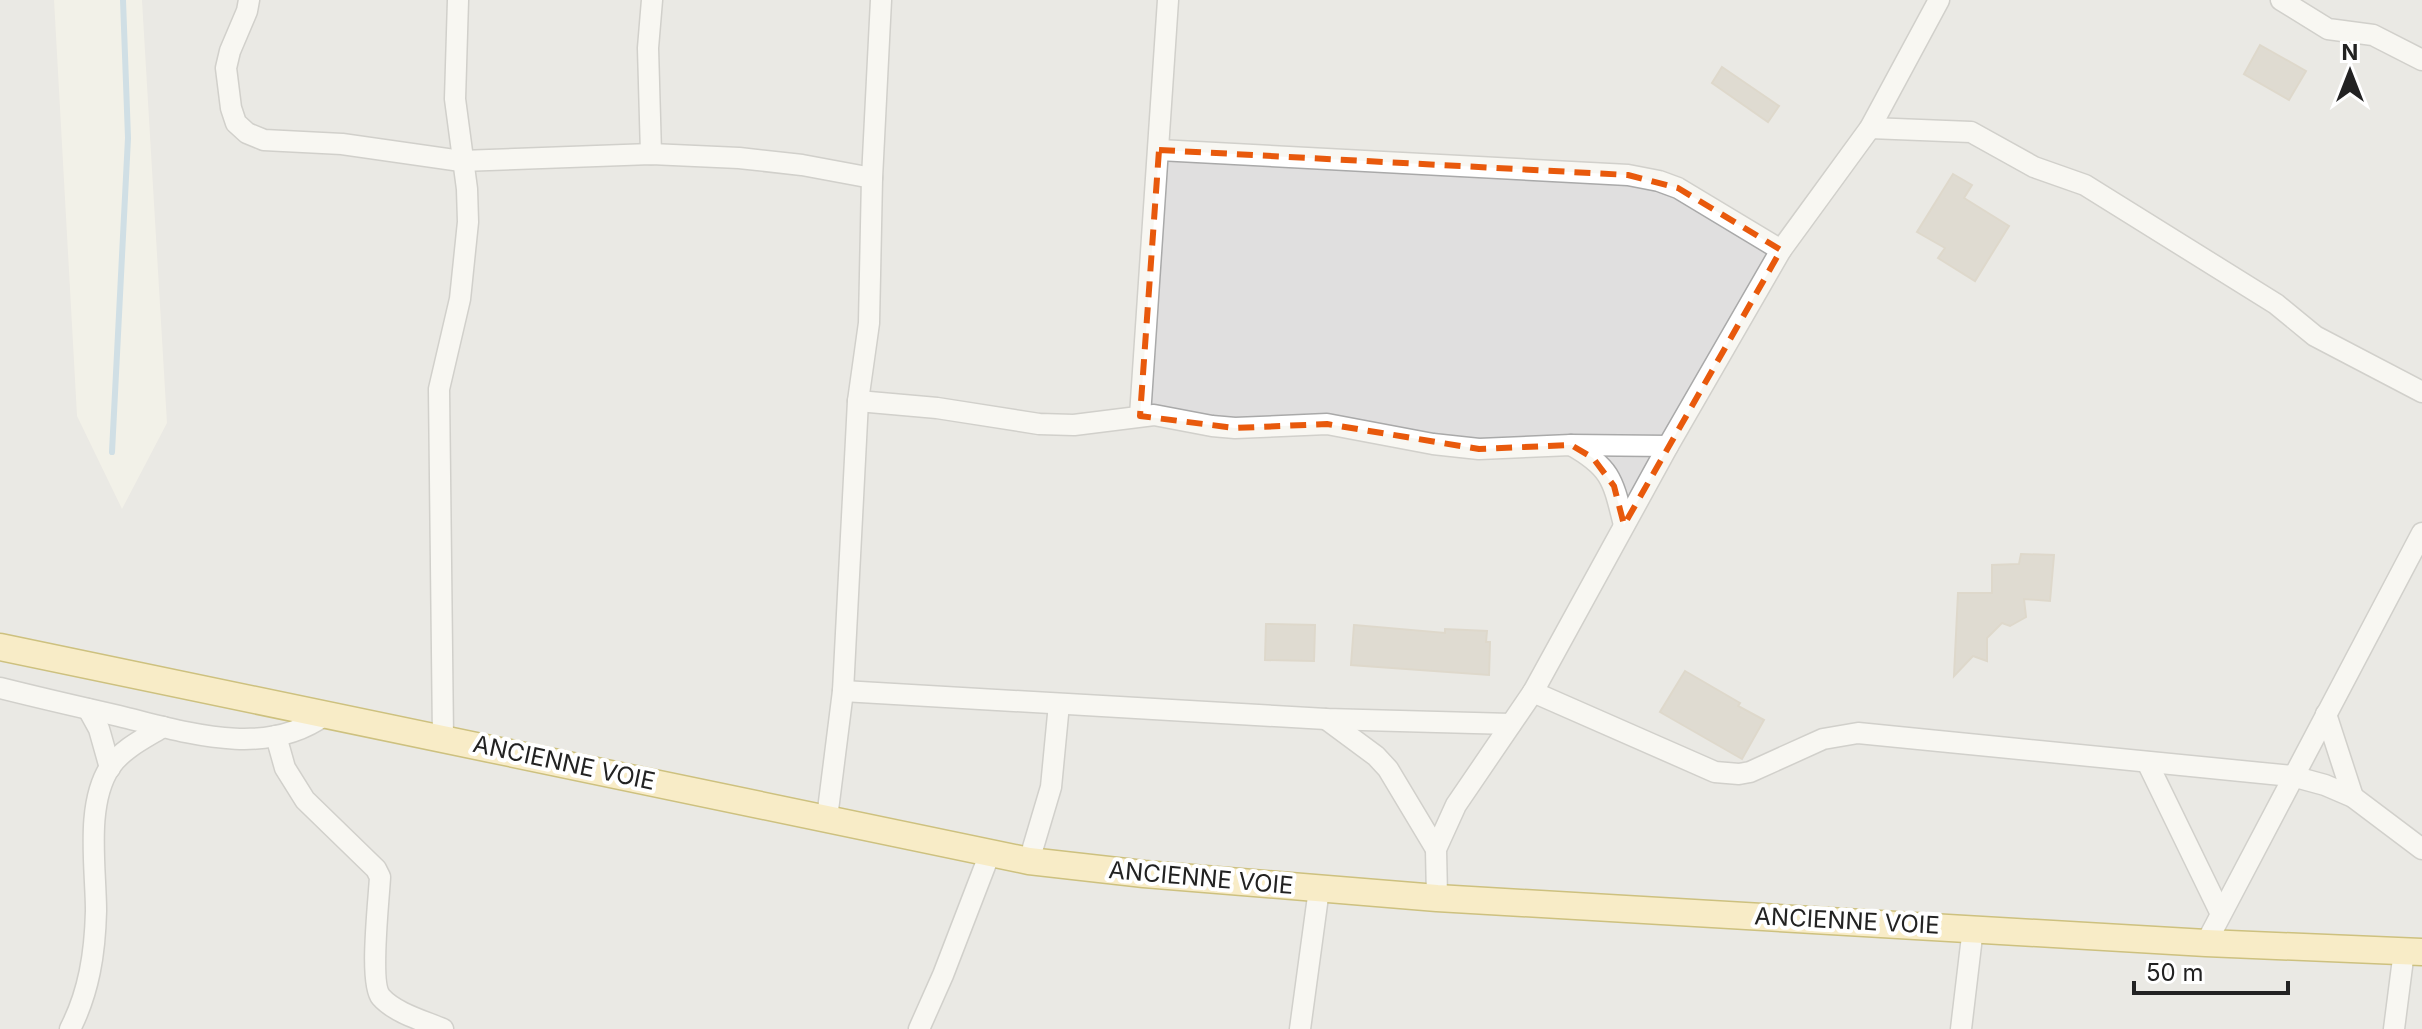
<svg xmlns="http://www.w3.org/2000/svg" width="2422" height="1029" viewBox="0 0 2422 1029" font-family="Inter,sans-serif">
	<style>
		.residential { fill: #e0dfdf }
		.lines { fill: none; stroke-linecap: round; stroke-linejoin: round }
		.stream { stroke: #a6cae2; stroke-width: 6 }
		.building { fill: #c8c1b7; stroke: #c5bba9; stroke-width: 2 }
		.minor-casing { stroke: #a9a9a9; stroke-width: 23 }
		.major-casing { stroke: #a08700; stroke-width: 29 }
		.minor { stroke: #fff; stroke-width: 20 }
		.major { stroke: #ffe7a1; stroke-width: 26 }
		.marked { fill: none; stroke: #e8590c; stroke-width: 6; stroke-dasharray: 16 10; stroke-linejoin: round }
		.labels { text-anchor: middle; stroke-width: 8; stroke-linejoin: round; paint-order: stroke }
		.street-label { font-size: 24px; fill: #222; stroke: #fff }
	</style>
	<rect width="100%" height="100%" fill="#f2f1e8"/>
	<!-- residential -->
	<polygon class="residential" points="0,0 54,0 77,416 122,509 167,423 142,0 2422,0 2422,1029 0,1029"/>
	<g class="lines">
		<!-- stream -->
		<polyline class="stream" points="112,452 128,138 123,0"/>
	</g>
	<!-- building -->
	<g class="building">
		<polygon points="2260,45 2306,71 2289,100 2244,74"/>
		<polygon points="1722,67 1779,106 1768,122 1712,83"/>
		<polygon points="1953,174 1972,185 1964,198 2009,226 1975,281 1938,258 1945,248 1917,232"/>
		<polygon points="2021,554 2054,555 2050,601 2024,599 2026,617 2010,626 2002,623 1987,638 1987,661 1973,656 1954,676 1958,593 1992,593 1992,565 2019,564"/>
		<polygon points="1266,624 1315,625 1314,661 1265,660"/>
		<polygon points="1354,625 1445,633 1445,629 1487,631 1486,642 1490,642 1489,675 1351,665"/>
		<polygon points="1685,671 1740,703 1738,706 1764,720 1742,759 1660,712"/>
	</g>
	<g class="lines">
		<!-- minor casing -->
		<g class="minor-casing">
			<g id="minor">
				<polyline points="249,0 247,11 230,51 226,68 231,108 236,123 247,133 264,140 342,144 461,161 651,154 739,158 802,165 872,178"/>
				<polyline points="2281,0 2328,29 2373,35 2422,60"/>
				<polyline points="1870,128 1971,132 2034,167 2085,185 2276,304 2315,336 2422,392"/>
				<polyline points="1159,150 1628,175 1659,181 1678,188 1781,250"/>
				<polyline points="651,154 648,48 652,0"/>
				<polyline points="858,401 937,408 1039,424 1074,425 1154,415 1212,426 1235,428 1327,424 1433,444 1479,449 1571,445 1668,446"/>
				<polyline points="1140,416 1168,0"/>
				<path d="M1571,445C1612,468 1613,481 1624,525"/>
				<path d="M0,688C40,698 79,707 119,716C185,732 265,759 325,715"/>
				<polyline points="843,691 1326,719 1511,724"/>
				<polyline points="1533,692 1715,772 1739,774 1750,772 1823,739 1858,733 2292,776 2325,785 2353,797 2422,849"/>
				<polyline points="88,709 99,729 110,768"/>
				<polyline points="2326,714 2353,797"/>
				<polyline points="1326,719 1376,756 1388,769 1436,849"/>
				<path d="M276,736L285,768L305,800L376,869L380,877C379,899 369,983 381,997C395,1013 424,1021 443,1029"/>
				<polyline points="443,738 439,389 460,299 468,222 467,189 455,99 458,0"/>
				<polyline points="2147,762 2220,912"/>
				<polyline points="827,818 843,691 858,401 869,323 872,178 881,0"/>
				<polyline points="1029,861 1051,787 1059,704"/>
				<polyline points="1437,898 1436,849 1456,805 1533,692 1668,446 1781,250 1870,128 1939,0"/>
				<polyline points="2206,943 2422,533"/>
				<path d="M70,1029C89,992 95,953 96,911C96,868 85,805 110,767C122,749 145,738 163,727"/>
				<polyline points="919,1029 943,975 990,853"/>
				<polyline points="1300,1029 1319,889"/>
				<polyline points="1961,1029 1973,928"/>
				<polyline points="2394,1029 2404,951"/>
			</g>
		</g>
		<!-- major casing -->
		<g class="major-casing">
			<polyline id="major" points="0,647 1029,861 1144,874 1437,898 2206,943 2422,952"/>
		</g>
		<!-- minor -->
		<use href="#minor" class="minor"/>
		<!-- major -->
		<use href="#major" class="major"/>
	</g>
	<!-- marked area -->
	<path d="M0 0H2422V1029H0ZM1159,150L1628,175L1678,188L1781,250L1624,525L1614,486L1593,458L1571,445L1479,449L1327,424L1235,428L1140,416Z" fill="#f2f1e8" fill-opacity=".55" fill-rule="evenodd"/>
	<path class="marked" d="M1159,150L1628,175L1678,188L1781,250L1624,525L1614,486L1593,458L1571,445L1479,449L1327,424L1235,428L1140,416Z"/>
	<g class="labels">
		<!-- street labels -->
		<g class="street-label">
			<text transform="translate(564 763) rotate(12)" y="8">ANCIENNE VOIE</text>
			<text transform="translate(1201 878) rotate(5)" y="8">ANCIENNE VOIE</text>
			<text transform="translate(1847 921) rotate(3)" y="8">ANCIENNE VOIE</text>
		</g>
	</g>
	<!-- north arrow -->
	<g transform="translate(2350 72)" stroke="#ffffff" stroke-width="6" paint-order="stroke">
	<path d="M0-6L14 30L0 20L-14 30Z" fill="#222222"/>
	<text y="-12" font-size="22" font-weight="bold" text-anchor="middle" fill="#222222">N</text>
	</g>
	<!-- scale -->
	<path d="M2134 981v12h154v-12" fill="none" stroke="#222222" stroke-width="4"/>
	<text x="2146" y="981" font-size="24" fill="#222222" stroke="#ffffff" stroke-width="6" paint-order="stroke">50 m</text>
</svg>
